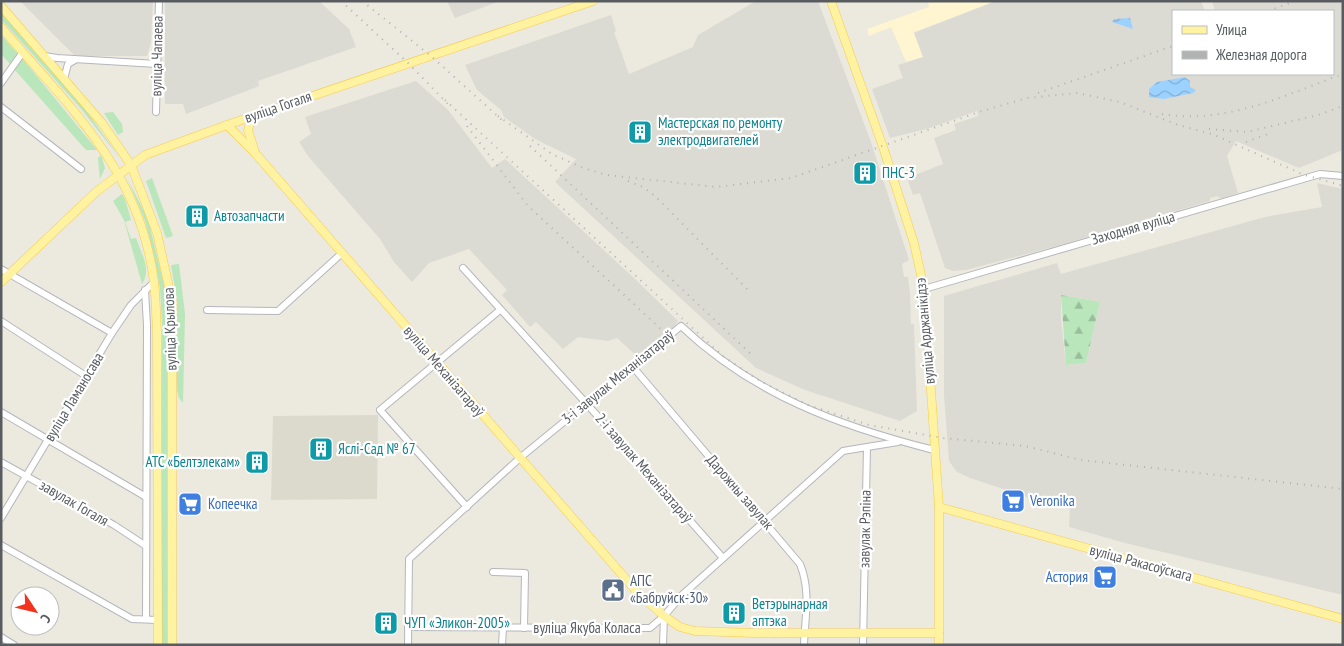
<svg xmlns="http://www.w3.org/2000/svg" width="1344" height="646" viewBox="0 0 1344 646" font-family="'PT Sans Narrow',sans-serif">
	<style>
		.commercial { fill: #fff5d1 }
		.industrial { fill: #dcdbd3; fill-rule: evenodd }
		.education { fill: #dcd9cd }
		.grass { fill: #b9e6ba }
		.forest { fill: url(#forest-firs) }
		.water { fill: url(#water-waves) }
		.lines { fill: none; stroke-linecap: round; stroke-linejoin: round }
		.minor-casing { stroke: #b5b7bd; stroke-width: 8 }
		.major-casing { stroke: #f9cc4b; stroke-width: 9 }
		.minor { stroke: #fff; stroke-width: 6 }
		.major { stroke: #fff2a1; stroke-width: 8 }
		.rail { stroke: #b1b2b2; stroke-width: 2; stroke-dasharray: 1 6; stroke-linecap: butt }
		.labels { text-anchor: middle; stroke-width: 4.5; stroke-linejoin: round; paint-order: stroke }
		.street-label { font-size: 15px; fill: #585c61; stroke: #fff }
		.culture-label { font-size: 15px; fill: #0d838f; stroke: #fff; text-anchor: start }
		.shop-label { font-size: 15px; fill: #366cbe; stroke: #fff; text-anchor: start }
		.service-label { font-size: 15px; fill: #4e5e75; stroke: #fff; text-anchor: start }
	</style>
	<defs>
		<pattern id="forest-firs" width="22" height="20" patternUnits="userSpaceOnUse" patternTransform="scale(1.25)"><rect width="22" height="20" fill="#b9e6ba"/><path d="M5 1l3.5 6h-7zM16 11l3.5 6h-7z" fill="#99be9b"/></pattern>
		<pattern id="water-waves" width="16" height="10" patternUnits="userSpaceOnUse" patternTransform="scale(1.25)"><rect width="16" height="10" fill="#9cd2ff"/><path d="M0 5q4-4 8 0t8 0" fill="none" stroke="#82aed2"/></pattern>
	</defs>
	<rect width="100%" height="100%" fill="#ece9de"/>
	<!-- commercial -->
	<polygon class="commercial" points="928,1 996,1 914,32 924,57 906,62 891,27 869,36 867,29 929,7"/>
	<!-- industrial -->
	<g class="industrial">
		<polygon points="20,1 153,1 151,42 147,56 75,56"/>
		<polygon points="165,1 319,1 349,29 356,47 258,81 259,86 186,114 183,104 165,104"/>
		<polygon points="447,1 500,1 455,18"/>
		<polygon points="756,1 818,1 871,142 909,260 902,264 904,277 908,277 910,294 911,324 914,324 917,411 900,421 805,390 756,368 555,182 576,159 535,139 504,117 501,110 477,90 465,65 611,15 616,31 614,32 629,74 693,47 698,35"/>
		<polygon points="996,1 1201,1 1205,11 1173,11 1173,74 1333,74 1333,11 1215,11 1212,1 1343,1 1343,150 1299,168 1236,141 1227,156 1238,193 1221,199 1217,196 1210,198 1210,201 1061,245 966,270 953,271 945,268 920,193 913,195 907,178 943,164 934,138 956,130 954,124 978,116 977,111 930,128 890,138 872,89 903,78 898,65 923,57 914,33"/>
		<polygon points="416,81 448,110 492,168 505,159 634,278 678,321 671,331 639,358 617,338 608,341 578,337 563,349 536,322 530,327 502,295 507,290 469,249 429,263 412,282 394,262 380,239 308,156 299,142 311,134 305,117"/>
		<path d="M1317,183L1343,189V595L1125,543L1069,527L1070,509L1061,506L1051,508L1038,504L1025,496L970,478L957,472L949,461L944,395V296L1057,263L1061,274L1265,217L1322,207ZM1061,295L1100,302L1086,363L1066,365L1061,319Z"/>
	</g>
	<!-- education -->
	<polygon class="education" points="378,415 377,499 271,500 273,416"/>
	<!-- grass -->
	<g class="grass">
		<polygon points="1,11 85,109 119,157 82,110 1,19"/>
		<polygon points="1,35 18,54 10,64 1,54"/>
		<polygon points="22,58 97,150 86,150 14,69"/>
		<polygon points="113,112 122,124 123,132 118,135 104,113"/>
		<polygon points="101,155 105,168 100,179 98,158"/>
		<polygon points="152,178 173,236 166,238 146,181"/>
		<polygon points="128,180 148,219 165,289 167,320 167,645 162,645 162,322 160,288 154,256 145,221"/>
		<path d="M122,194L125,199L131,220L125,222L131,239L136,238C141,253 152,270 142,284L124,220L113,201Z"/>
		<polygon points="179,264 185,314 183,403 179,398 177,390 177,300 171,265"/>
	</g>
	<!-- forest -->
	<polygon class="forest" points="1061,295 1100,302 1086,363 1066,365"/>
	<!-- water -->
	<g class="water">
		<polygon points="1130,18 1133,29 1112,22 1114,19"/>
		<polygon points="1185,77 1190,81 1190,87 1196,90 1193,93 1164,99 1149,97 1149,89 1157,82"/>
	</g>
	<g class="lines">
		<!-- minor casing -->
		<g class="minor-casing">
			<g id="minor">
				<polyline points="44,56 57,58 157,64"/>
				<polyline points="64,79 68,64 75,60"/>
				<polyline points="1,83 23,52"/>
				<polyline points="1,107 81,169"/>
				<polyline points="156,112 159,1"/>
				<polyline points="463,268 586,403 723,558"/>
				<polyline points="1,269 112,333"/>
				<polyline points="924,289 1320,174 1343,176"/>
				<polyline points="145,290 147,325 146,619"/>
				<polyline points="207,310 278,311 341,254"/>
				<polyline points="1,321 86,376"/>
				<path d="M633,367L800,564C811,591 805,617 804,645"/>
				<polyline points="1,412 146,497"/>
				<polyline points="1,462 114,525 146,546"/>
				<polyline points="467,507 380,410 500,310"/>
				<polyline points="1,518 112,333 131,305 154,282"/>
				<polyline points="1,545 132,619 158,620"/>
				<polyline points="493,572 525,573 524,628"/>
				<polyline points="408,627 650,628 664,616 682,595 843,451 867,447"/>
				<polyline points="1,637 14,645"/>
				<path d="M408,645L409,559L521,457L681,326C754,395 839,426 934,450"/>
				<polyline points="502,645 503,628"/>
				<polyline points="663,645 664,616"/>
				<polyline points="863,645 867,447 898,442"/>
			</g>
		</g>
		<!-- major casing -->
		<g class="major-casing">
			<g id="major">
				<polyline points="831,1 883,147 914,243 924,289 939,507 939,645"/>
				<polyline points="1,6 102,123 131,165 157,233 172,301 172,645"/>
				<path d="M1,27C70,108 140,170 154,282C156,298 156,315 157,331L158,645"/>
				<polyline points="252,116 248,130 254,149"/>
				<polyline points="227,125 255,153 638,593 664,616 680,627 695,631 754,633 939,633"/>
				<polyline points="1,282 96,192 145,155 227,125 593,1"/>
				<polyline points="939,507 1343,619"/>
			</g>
		</g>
		<!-- minor -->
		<use href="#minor" class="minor"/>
		<!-- major -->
		<use href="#major" class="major"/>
		<!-- rail -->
		<g class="rail">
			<polyline points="341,1 408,63 449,105"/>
			<polyline points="362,1 431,56 503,121"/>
			<polyline points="1268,11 1295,1"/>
			<polyline points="1038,93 1173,46"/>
			<polyline points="445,100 724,357 760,381 808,405 869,425 943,438 1025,446 1081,460 1343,489"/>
			<path d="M1162,114C1225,125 1285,95 1343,74"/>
			<polyline points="498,116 552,154 583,168 607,175 716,187 791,178 979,112 1027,98 1077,93 1120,102 1178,125 1212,134 1302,174 1343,186"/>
			<polyline points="467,126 528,206 663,331"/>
			<polyline points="1209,129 1247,132 1318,115 1343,106"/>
			<polyline points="1246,142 1271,133"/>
			<polyline points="530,146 752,355"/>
			<polyline points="628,181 643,187 655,196 751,293"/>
		</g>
	</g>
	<!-- icons -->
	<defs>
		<g id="building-square" transform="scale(1.25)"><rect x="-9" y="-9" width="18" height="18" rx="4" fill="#0f9aa8" stroke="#fff"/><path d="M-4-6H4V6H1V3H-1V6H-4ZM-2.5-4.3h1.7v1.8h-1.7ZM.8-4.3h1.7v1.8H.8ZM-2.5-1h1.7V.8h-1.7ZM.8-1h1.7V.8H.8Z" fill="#fff"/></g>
		<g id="supermarket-square" transform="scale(1.25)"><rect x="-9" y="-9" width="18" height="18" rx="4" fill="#3f7fe0" stroke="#fff"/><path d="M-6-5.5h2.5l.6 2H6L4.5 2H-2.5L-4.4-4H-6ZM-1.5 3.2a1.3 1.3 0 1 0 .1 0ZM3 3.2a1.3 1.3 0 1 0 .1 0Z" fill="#fff"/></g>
		<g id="civic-square" transform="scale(1.25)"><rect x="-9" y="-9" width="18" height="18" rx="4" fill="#5c6f8a" stroke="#fff"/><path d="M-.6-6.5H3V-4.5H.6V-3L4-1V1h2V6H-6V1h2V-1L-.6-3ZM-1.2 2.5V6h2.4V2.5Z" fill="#fff"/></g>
	</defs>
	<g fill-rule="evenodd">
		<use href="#building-square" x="640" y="132"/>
		<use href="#building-square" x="865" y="173"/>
		<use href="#building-square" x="197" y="216"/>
		<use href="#building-square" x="321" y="449"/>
		<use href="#building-square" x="257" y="462"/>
		<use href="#supermarket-square" x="1013" y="501"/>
		<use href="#supermarket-square" x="190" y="504"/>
		<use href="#supermarket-square" x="1105" y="577"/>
		<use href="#civic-square" x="613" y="590"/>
		<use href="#building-square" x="734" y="613"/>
		<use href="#building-square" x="386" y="623"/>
	</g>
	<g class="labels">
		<!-- street labels -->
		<g class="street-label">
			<text transform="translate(157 56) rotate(-89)" y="5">вуліца Чапаева</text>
			<text transform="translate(278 107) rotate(-19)" y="5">вуліца Гогаля</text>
			<text transform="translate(1133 228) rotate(-16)" y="5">Заходняя вуліца</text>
			<text transform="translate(170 329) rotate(-92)" y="5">вуліца Крылова</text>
			<text transform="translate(925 331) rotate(-95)" y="5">вуліца Арджанікідзэ</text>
			<text transform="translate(444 371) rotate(49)" y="5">вуліца Механізатараў</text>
			<text transform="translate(618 377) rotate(-39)" y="5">3-і завулак Механізатараў</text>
			<text transform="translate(74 397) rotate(-59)" y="5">вуліца Ламаносава</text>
			<text transform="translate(644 468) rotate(49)" y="5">2-і завулак Механізатараў</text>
			<text transform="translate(740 492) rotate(49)" y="5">Дарожны завулак</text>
			<text transform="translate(74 503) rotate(30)" y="5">завулак Гогаля</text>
			<text transform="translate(865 529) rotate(-89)" y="5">завулак Рэпіна</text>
			<text transform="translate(1141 563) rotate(15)" y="5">вуліца Ракасоўскага</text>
			<text x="587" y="633">вуліца Якуба Коласа</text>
		</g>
		<!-- culture labels -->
		<g class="culture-label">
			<text x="658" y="128">Мастерская по ремонту<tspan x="658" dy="17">электродвигателей</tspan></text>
			<text x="882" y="178">ПНС-3</text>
			<text x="214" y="221">Автозапчасти</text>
			<text x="338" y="454">Яслі-Сад № 67</text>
			<text x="240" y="467" text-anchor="end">АТС «Белтэлекам»</text>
			<text x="752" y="609">Ветэрынарная<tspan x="752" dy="17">аптэка</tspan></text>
			<text x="404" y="628">ЧУП «Эликон-2005»</text>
		</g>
		<!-- shop labels -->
		<g class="shop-label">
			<text x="1030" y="506">Veronika</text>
			<text x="208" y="509">Копеечка</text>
			<text x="1088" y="582" text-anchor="end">Астория</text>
		</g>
		<!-- service labels -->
		<g class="service-label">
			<text x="630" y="586">АПС<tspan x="630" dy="17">«Бабруйск-30»</tspan></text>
		</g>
	</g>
	<!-- border -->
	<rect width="1344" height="646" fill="none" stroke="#585c61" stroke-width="5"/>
	<!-- legend -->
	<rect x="1172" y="10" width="162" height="65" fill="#ffffff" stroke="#bcbec0"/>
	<rect x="1182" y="26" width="25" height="8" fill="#fff2a1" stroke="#bcbec0"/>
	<text x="1216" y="35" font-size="15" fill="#585c61">Улица</text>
	<rect x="1182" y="51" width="25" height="8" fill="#b1b2b2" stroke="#bcbec0"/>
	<text x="1216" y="60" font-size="15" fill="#585c61">Железная дорога</text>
	<!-- north arrow -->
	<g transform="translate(35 611) rotate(125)"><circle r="24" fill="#ffffff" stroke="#bcbec0"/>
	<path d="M0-4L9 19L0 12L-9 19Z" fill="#f3331e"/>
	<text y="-8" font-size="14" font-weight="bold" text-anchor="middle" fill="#585c61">С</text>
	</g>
</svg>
